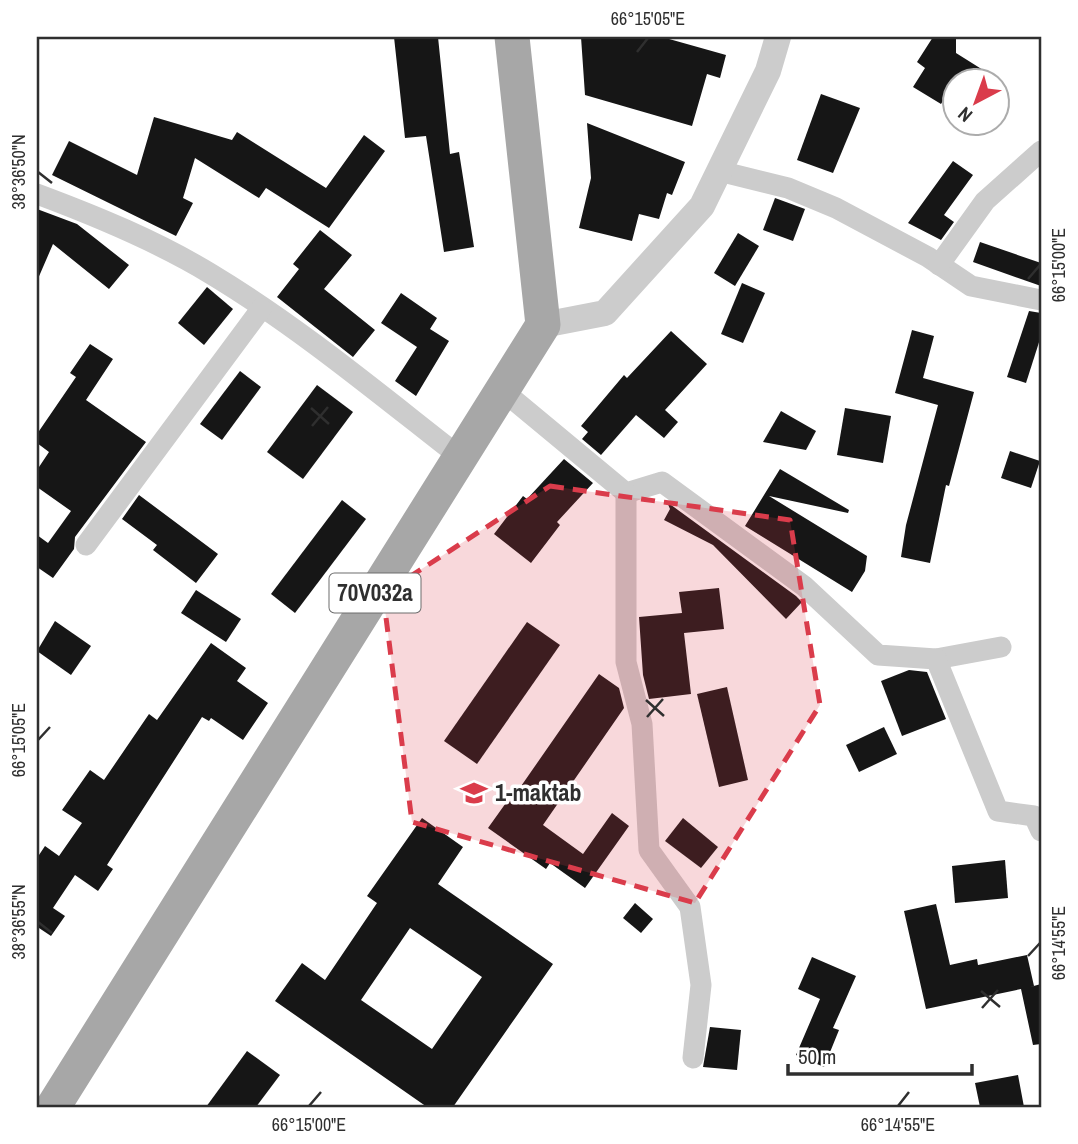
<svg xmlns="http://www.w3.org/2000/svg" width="1078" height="1144" viewBox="0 0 1078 1144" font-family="'Archivo Narrow',sans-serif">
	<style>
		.building { fill: #161616; fill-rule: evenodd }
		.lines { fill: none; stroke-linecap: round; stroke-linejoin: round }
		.minor { stroke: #ccc; stroke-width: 21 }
		.tertiary { stroke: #ccc; stroke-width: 26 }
		.primary { stroke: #a7a7a7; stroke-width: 35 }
		.marked { fill: #da3c4b; fill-opacity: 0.2; stroke: #da3c4b; stroke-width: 5; stroke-dasharray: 14 9; stroke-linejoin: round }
		.ticks { fill: none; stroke: #2f2f2f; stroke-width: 2.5 }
		.labels { text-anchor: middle; stroke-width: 7; stroke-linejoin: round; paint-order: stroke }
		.shield { fill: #fff; stroke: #6d6d6d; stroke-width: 2 }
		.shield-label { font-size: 23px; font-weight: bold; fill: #2f2f2f }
		.poi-label { font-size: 24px; font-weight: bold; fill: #2f2f2f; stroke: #fff; text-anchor: start }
		.neatline { fill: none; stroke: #2f2f2f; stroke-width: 2.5 }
		.ticks-label { font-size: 18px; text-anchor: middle; fill: #2f2f2f }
	</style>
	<rect width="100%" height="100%" fill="#fff"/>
	<!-- building -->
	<g class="building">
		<polygon points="394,37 438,37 450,154 459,152 474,247 444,252 426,136 405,138"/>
		<polygon points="581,37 662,37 726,55 720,78 707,74 692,126 585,95"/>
		<polygon points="933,37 956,37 956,53 999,80 956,80 941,104 913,87 925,68 917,62"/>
		<polygon points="821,94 860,108 833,173 797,160"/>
		<polygon points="154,117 232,140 237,132 326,188 364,135 385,151 329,228 266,188 259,198 195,158 183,198 193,203 176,236 52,175 69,141 137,175"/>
		<polygon points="587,123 685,162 672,195 667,193 659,219 639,214 632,241 579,228 591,178"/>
		<polygon points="953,161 973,175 944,215 954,222 941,240 908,223"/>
		<polygon points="775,198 805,209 793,241 763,230"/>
		<polygon points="37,209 77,224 129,265 109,289 53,244 37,281"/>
		<polygon points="320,230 352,255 324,289 375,330 353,357 277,297 299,269 293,264"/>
		<polygon points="738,233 759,246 735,286 714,273"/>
		<polygon points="980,242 1041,263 1041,286 973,262"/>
		<polygon points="742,283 765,293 743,343 721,334"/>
		<polygon points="207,287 233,309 204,345 178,323"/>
		<polygon points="401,293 437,318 430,329 449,341 416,396 395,381 417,347 381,323"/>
		<polygon points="1029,311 1041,313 1041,336 1026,383 1007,377"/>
		<polygon points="912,330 934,336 923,378 974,392 949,486 946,485 930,563 901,557 906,525 938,405 895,393"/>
		<polygon points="671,331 707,364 665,410 678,422 664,438 636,415 601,455 582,439 588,432 581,426 624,375 627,378"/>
		<polygon points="90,344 113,359 86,400 146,442 75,537 74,549 53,578 37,567 37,535 48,543 71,511 37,487 37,470 49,452 37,443 37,434 76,377 70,373"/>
		<polygon points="240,371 261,387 222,440 200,424"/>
		<polygon points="317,385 353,412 303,479 267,452"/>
		<polygon points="845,408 891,416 883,463 837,455"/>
		<polygon points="781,411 816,431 806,450 763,442"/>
		<polygon points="1010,451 1040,461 1031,488 1001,478"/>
		<polygon points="564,459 593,483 557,522 560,525 531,563 494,534 523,496 527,499"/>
		<polygon points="780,469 849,510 848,513 769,496 867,556 865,571 852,592 745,526"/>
		<polygon points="139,495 218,554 196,583 153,550 157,545 122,519"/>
		<polygon points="342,500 366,519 295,613 271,594"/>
		<polygon points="667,502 796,596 802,602 786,619 713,545 664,520 670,509"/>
		<polygon points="719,588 724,629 684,633 691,694 649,699 643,675 639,617 682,613 679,592"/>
		<polygon points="196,590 241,619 226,642 181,613"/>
		<polygon points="55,621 91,646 71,675 37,651"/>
		<polygon points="527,622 560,645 477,764 444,741"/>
		<polygon points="211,643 246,668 237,681 268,703 243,740 211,718 209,721 202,717 107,865 113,869 98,891 75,875 53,908 65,916 51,936 39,928 37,931 37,858 45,846 59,856 82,823 62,810 90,770 104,780 149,714 157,720"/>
		<polygon points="909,670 927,672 946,719 902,736 881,681"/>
		<polygon points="599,674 619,688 624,708 543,825 583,854 612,813 629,826 585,888 550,863 546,869 488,828 508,800 510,802"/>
		<polygon points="727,687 748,780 719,787 697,694"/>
		<polygon points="884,727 897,754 859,772 846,745"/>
		<path d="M422,818L463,847L438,884L553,964L453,1107H427L275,1001L302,963L325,980L377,903L367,896ZM410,928L482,977L432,1049L361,1000Z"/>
		<polygon points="683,818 718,847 701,868 665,841"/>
		<polygon points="1005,860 1008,898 955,903 952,866"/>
		<polygon points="635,903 653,919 641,933 623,918"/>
		<polygon points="936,904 950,965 977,959 978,965 1027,955 1034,986 1030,987 1041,984 1041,1044 1033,1045 1021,989 926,1009 904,911"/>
		<polygon points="812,957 856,976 833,1028 839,1030 824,1067 796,1055 820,999 798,989"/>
		<polygon points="710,1027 741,1030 737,1070 703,1067"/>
		<polygon points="247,1051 280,1075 256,1107 206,1107"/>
		<polygon points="1018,1075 1024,1107 980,1107 975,1083"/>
	</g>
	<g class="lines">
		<!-- minor -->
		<g class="minor">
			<polyline points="719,171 788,188 836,208 928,257 971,286 1041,300"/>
			<path d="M37,194C96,216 157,241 211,274C299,327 379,394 460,457"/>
			<polyline points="939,265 985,201 1041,151"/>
			<polyline points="502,390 626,493 662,482 804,586 878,655 936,659 1001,647"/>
			<polyline points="626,493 626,662 642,724 649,850 690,907 701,985 693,1058"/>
			<polyline points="86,545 261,309"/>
			<polyline points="936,659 998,811 1034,816 1041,831"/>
		</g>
		<!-- tertiary -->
		<polyline class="tertiary" points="543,325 605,313 702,206 768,71 778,37"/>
		<!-- primary -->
		<polyline class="primary" points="53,1107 543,325 512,37"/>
	</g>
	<!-- marked area -->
	<path class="marked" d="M550,486L790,520L820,705L695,903L412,822L383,594Z"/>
	<!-- ticks -->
	<path class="ticks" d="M637,52L648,38M38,172L52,183M1028,279L1040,265M311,408L329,424M312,426L328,407M646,700L664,716M647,717L663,699M38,740L50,727M38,922L52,933M1028,956L1040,943M981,991L1000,1007M982,1008L998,990M309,1106L321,1092M898,1106L909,1092"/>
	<!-- icons -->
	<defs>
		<g id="school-bare" transform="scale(2.1)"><path d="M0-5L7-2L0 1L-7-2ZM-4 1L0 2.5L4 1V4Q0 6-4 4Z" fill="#da3c4b" stroke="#fff" stroke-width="2.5" paint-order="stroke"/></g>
	</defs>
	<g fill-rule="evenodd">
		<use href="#school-bare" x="474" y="793"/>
	</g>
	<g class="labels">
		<!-- shield labels -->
		<rect class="shield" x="329.5" y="573.5" width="91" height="39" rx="5"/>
		<g class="shield-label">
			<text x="375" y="601">70V032a</text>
		</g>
		<!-- poi labels -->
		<g class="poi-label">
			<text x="495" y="801">1-maktab</text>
		</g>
	</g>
	<!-- border -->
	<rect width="1078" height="1144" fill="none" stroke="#ffffff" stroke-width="77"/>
	<!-- north arrow -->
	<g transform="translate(976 102) rotate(221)"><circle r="33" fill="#ffffff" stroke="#acacac" stroke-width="2"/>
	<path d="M0-5L12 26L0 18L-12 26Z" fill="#da3c4b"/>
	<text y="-10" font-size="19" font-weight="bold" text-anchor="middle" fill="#2f2f2f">N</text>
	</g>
	<!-- scale -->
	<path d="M788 1064v10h184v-10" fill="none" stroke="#2f2f2f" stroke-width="3.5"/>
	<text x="798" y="1064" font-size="21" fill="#2f2f2f" stroke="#ffffff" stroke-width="5" paint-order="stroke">50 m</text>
	<rect x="38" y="38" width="1002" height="1068" class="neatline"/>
	<g class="ticks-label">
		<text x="648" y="25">66°15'05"E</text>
		<text transform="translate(19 172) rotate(-90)" y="6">38°36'50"N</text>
		<text transform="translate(1059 265) rotate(-90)" y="6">66°15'00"E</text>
		<text transform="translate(19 740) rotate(-90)" y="6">66°15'05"E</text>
		<text transform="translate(19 922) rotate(-90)" y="6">38°36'55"N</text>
		<text transform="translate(1059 943) rotate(-90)" y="6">66°14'55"E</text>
		<text x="309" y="1131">66°15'00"E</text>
		<text x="898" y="1131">66°14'55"E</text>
	</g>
</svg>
